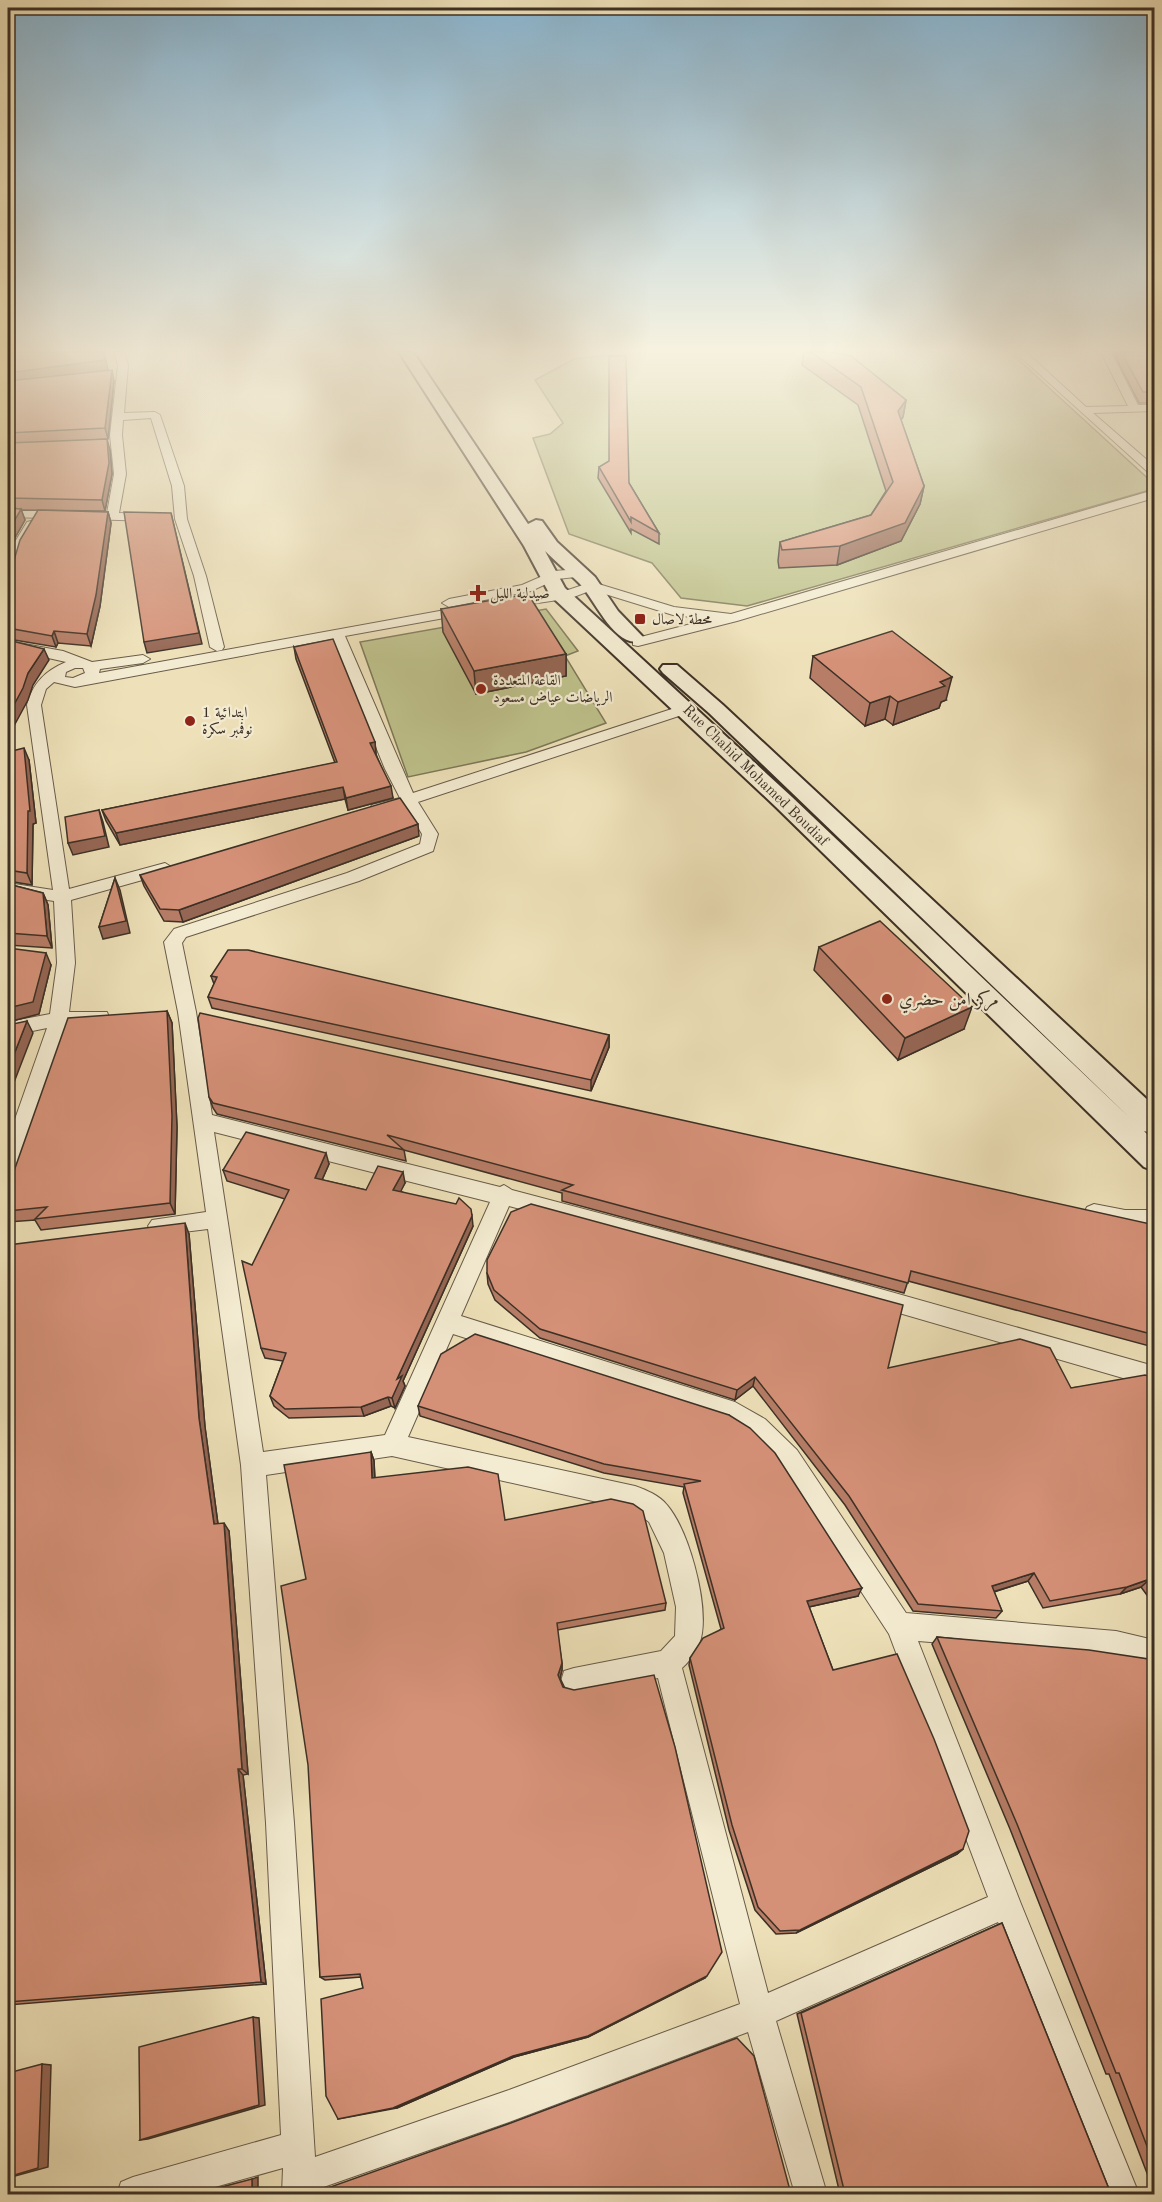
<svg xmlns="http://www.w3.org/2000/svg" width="1162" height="2202" viewBox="0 0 1162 2202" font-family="'Old Standard TT',Amiri,serif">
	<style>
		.green { fill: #bec18b; stroke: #7d7858; stroke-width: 1.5 }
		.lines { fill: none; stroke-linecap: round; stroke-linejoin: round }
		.street-casing { stroke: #685c4a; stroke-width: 2 }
		.secondary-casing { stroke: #3c3025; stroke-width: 4 }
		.street { fill: #f4ecd2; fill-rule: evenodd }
		.secondary { fill: #f4ecd2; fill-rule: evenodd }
		.wall { fill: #b77d67; stroke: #3c3025; stroke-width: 1.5 }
		.shaded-wall { fill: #956654; stroke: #3c3025; stroke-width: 1.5 }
		.building { fill: #d59178; stroke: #3c3025; stroke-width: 1.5 }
		.poi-dot { fill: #8f2418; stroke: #f4ecd2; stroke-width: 2 }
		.labels { text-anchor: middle; stroke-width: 4.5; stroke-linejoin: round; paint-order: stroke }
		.far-poi-label { font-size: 15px; fill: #3c3025; stroke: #f4ecd2; text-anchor: start }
		.far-street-label { font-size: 15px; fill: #3c3025; stroke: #f4ecd2 }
		.poi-label { font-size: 18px; fill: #3c3025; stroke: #f4ecd2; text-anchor: start }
	</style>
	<rect width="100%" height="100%" fill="#eee1b9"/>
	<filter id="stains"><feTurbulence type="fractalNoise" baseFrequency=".00333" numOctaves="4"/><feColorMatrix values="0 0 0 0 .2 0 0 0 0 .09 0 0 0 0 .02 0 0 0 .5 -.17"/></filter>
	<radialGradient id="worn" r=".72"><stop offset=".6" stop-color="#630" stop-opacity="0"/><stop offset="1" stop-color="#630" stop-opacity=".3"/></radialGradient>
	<!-- green -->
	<g class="green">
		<polygon points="642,352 1010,352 1154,484 1150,490 747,606 681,598 652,563 569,534 533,438 550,434 563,423 535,380 574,359"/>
		<polygon points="546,609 578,651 565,656 606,723 526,752 408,777 360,642"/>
	</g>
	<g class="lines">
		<!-- street casing -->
		<g class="street-casing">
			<g id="street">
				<polygon points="114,352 124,352 128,365 124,413 155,412 160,415 184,486 187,519 206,576 224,647 222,650 217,651 210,647 194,576 175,519 172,486 151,418 123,420 122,435 126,474 119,513 152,514 158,518 156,521 8,517 8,510 107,513 114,474 110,435 118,365"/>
				<polygon points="1015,352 1026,352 1086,407 1128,406 1101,352 1111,352 1138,405 1154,405 1154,411 1093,413 1154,466 1154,475 1150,474"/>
				<polygon points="1154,490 1154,498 737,621 638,646 633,645 633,639 710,619 673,615 592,590 571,598 505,608 498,604 505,600 568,590 592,582 674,607 731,614"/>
				<polygon points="31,521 37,525 22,550 14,578 8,582 10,550 27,522"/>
				<polygon points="580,569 586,573 585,576 557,579 531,591 449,607 442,603 449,599 522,585 554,571"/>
				<path d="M467,606L472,607V613L345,636L413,793L681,706L686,705L693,709L691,712L418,802L438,834L433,851L359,881L186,937L182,943L196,1012L212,1115L500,1187L504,1185L512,1190L799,1266L1154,1366V1387L799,1284L509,1206L461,1316L735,1402L765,1419L797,1450L906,1613L1116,1631L1154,1640V1666L1116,1657L918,1641L1021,1904L1139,2194H1107L998,1922L776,2021L827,2194H795L748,2032L509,2122L315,2190L314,2194H282L283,2168L190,2194H117L121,2182L133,2177L281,2135L266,1823L241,1465L208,1229L159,1235L152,1232L148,1226L152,1220L206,1212L178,1012L164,942L174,929L347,873L420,844L422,834L405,806L378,814L370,809L372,805L400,798L385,769L332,639L75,687L54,682L46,689L41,705L69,889L165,863L173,868L171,872L71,900L75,963L69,1012H107L109,1017L107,1022L66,1025L18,1167L15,1173L8,1175V1139L47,1028L8,1036V1022L50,1014L57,963L54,901L8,894V883L53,890L27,705C33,683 45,671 66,662L8,649V641L63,651L92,662L143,655L150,659L143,663L100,669L99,673ZM75,668H83L85,673L73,678L65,677L66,672ZM214,1132L490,1202L385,1435L263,1452ZM453,1334L728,1422L749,1435L779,1466L889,1634L988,1897L768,1993L682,1668C692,1659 700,1647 702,1633C707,1599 689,1531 667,1505C659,1495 646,1490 635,1486L408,1437ZM392,1456L633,1510L649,1522L664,1553L676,1607L675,1636L661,1651L574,1668L564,1671L561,1681L564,1691L574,1694L658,1678L740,2004L509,2090L315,2157L294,1823L266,1475Z"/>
				<polygon points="1094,1204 1125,1210 1154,1210 1154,1228 1125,1228 1087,1219 1084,1213 1087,1207"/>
			</g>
		</g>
		<!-- secondary casing -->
		<g class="secondary-casing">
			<path id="secondary" d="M399,352H413L528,524L536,520L542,521L557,542L595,577L618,611L643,637L640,641C614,648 595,599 579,583C568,572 556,562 545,551L565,588L792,797L1130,1118L709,713L663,673L660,669L663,665H677L723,705L1154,1106V1134L1144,1131L1154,1141V1171L1144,1167L776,807L550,595L524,546Z"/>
		</g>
		<!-- street -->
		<use href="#street" class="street"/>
		<!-- secondary -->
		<use href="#secondary" class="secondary"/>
	</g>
	<!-- wall -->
	<g class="wall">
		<polygon points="8,352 108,370 85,373 114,381 108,439 77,441 110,450 112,474 105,511 21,510 25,520 8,550 8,556"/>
		<polygon points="804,352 829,352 906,400 903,417 901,420 924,486 920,504 901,541 837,565 779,568 778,561 780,542 871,515 886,491 858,405 802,365"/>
		<polygon points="1113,352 1155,352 1155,403 1139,403"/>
		<polygon points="599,467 629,483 659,533 659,544 631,529 631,533 598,478"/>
		<polygon points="108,512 111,523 100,606 91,646 58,643 56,647 8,639 8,640 8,569"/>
		<polygon points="441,609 566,654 566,676 476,694 443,632"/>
		<polygon points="294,647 375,742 376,754 393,798 348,810 345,799 120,845 106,821 102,810 335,763 296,659"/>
		<polygon points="813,656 946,700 941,702 939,708 893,725 885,719 865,726 810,678"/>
		<polygon points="8,752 29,760 36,823 33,824 32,885 8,881"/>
		<polygon points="419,836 183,922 164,921 144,886 140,875"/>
		<polygon points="8,884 43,893 48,905 52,948 8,945 8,948 51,965 39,1014 8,1022"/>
		<polygon points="819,947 964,1029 898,1060 814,970"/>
		<polygon points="211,976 609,1035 609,1047 591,1091 212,1008 208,997 214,984"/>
		<polygon points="167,1011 172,1023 177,1127 175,1214 41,1230 35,1220 8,1222 8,1188"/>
		<polygon points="209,1097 1155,1225 1155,1345 1153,1347 908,1281 904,1293 562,1201 562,1193 404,1150 406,1161 217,1114 213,1108"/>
		<polygon points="329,1164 322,1180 366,1190 405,1183 400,1191 473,1226 403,1381 405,1386 395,1408 391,1406 364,1416 289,1418 274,1406 270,1396 283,1361 265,1358 261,1348 285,1199 227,1181 223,1170"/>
		<polygon points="189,1234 205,1427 218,1524 229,1531 248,1774 243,1775 266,1984 8,2005 8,1246"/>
		<polygon points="487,1273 888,1368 1071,1388 1155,1378 1155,1606 1141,1587 1120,1594 1043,1608 1028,1581 994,1592 1002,1611 996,1618 913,1611 845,1505 753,1386 735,1400 540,1338 495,1300 488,1284"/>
		<polygon points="418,1406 729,1415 858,1596 809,1607 833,1670 963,1849 957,1854 796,1933 776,1934 755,1910 729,1830 689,1665 690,1658 721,1629 683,1493 684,1487 604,1473 420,1416"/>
		<polygon points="371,1452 374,1461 375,1478 505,1520 666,1603 665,1610 557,1630 562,1663 562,1670 560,1678 705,1978 588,2037 514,2057 397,2108 338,2119 363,1988 361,1977 325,1980 320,1977 306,1579"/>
		<polygon points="937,1637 1155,1660 1155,2194 1109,2074 1106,2074 1010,1829 932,1644"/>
		<polygon points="1002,1923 1111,2194 840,2194 797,2014"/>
	</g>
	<!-- shaded-wall -->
	<g class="shaded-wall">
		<polygon points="104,352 108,370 8,384 8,373"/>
		<polygon points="112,370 114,381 108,439 105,428"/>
		<polygon points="906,400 903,417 894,429 898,411"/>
		<polygon points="107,439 110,450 112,474 105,511 102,500"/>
		<polygon points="924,486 920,504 901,541 837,565 840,546"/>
		<polygon points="21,509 25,520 8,550 8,556 8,532"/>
		<polygon points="108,512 111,523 100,606 91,646 87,634"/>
		<polygon points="171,513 202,644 147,653 144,642"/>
		<polygon points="54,631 58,643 56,647 52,636"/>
		<polygon points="44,649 49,660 33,685 28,700 8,737 8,716 28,673"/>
		<polygon points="566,654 566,676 476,694 474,671"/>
		<polygon points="952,677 946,700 941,702 939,708 893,725 898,702 940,682"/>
		<polygon points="890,696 885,719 865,726 870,703"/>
		<polygon points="375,742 376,754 372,755 370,743"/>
		<polygon points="24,748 29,760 36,823 33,824 32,885 27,873"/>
		<polygon points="391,786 393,798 348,810 346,798"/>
		<polygon points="343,787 345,799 120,845 116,833"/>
		<polygon points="99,810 103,822 109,847 73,855 68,843"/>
		<polygon points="418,824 419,836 183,922 179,910"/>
		<polygon points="115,878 120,890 130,933 103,939 99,927"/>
		<polygon points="43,893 48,905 52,948 47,936"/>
		<polygon points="46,953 51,965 39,1014 8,1022 8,1008"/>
		<polygon points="972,1007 964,1029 898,1060 905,1038"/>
		<polygon points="167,1011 172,1023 177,1127 175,1214 170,1203"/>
		<polygon points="27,1021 33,1033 8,1098 8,1070"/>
		<polygon points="609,1035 609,1047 591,1091 591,1080"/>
		<polygon points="326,1153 329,1164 318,1189 315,1178"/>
		<polygon points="403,1172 405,1183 396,1201 393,1190"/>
		<polygon points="472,1216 473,1226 403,1381 405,1386 395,1408 392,1398 397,1379"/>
		<polygon points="185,1223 189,1234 205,1427 219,1532 214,1524 199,1418"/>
		<polygon points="755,1377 753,1386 735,1400 737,1390"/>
		<polygon points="388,1397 391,1406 364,1416 361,1407"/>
		<polygon points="371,1452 374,1461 375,1487 372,1478"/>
		<polygon points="224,1523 229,1531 248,1774 242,1769"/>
		<polygon points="1034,1573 1028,1581 986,1594 992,1586"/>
		<polygon points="1150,1579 1141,1587 1120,1594 1127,1587"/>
		<polygon points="862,1588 858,1596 804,1608 807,1601"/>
		<polygon points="562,1663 562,1670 559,1682 558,1675"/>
		<polygon points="238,1769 243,1775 266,1984 261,1982"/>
		<polygon points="963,1849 957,1854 796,1933 800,1930"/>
		<polygon points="707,1976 705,1978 588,2037 514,2057 397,2108 393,2108 513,2056"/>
		<polygon points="253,2017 259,2018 265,2105 148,2139 140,2140"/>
		<polygon points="42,2064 51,2065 48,2167 8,2178"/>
		<polygon points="258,2177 258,2194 252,2194 252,2179"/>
	</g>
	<!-- building -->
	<g class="building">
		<polygon points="8,352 103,352 105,360 8,373"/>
		<polygon points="811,352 829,352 851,356 906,400 898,411 924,486 905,523 840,546 782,550 780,542 871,515 893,482 861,387"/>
		<polygon points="1121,352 1155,352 1155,392 1143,392"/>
		<polygon points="609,356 626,356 629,483 659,533 631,517 631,522 599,467 609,461"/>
		<polygon points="112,370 105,428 8,433 8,381"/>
		<polygon points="107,439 109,463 102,500 8,498 8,443"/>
		<polygon points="8,508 21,509 8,532"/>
		<polygon points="38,510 108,512 96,595 87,634 54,631 52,636 8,628 8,569 12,567 20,540"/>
		<polygon points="124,512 171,513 199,633 144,642"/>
		<polygon points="528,594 566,654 474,671 441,609"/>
		<polygon points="892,631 952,677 940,682 945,686 898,702 890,696 870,703 813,656"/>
		<polygon points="333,639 375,742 370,743 391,786 346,798 343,787 116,833 102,810 337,762 294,647"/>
		<polygon points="8,640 44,649 28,673 23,688 8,716"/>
		<polygon points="24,748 30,811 28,811 27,873 8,870 8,752"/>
		<polygon points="400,798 418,824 179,910 160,909 140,875"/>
		<polygon points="99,810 105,836 68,843 65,817"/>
		<polygon points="115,878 126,921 99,927"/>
		<polygon points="8,884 43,893 47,936 8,933"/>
		<polygon points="880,921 972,1007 905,1038 819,947"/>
		<polygon points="8,948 46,953 33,1002 8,1008"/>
		<polygon points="228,950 248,950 609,1035 591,1080 208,997 217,977 211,976"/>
		<polygon points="167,1011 172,1116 170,1203 35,1219 47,1207 8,1211 8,1188 68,1018"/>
		<polygon points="200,1013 1155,1225 1155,1335 911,1271 908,1283 562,1190 573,1185 387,1135 404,1150 213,1103 209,1097 198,1018"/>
		<polygon points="27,1021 8,1070 8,1025"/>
		<polygon points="246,1132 326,1153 315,1178 366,1190 378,1166 403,1172 393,1190 456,1204 459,1198 471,1209 472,1216 397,1379 402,1376 392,1398 388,1397 361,1407 285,1409 270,1396 286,1353 261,1348 242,1261 252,1265 289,1190 223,1170"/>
		<polygon points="531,1204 903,1305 888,1368 1020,1339 1050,1348 1071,1388 1145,1375 1155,1378 1155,1586 1150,1579 1127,1587 1050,1601 1034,1573 992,1586 1002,1611 918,1604 849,1496 755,1377 737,1390 540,1329 494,1290 487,1273 487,1260 511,1212"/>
		<polygon points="185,1223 199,1418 214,1524 224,1523 242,1769 238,1769 261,1982 8,2002 8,1245"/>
		<polygon points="475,1334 729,1415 750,1428 775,1453 862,1588 807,1601 833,1670 897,1654 934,1739 969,1831 963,1849 800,1930 780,1931 758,1907 732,1825 690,1658 703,1638 724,1628 684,1484 701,1481 604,1464 418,1406 441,1354"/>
		<polygon points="371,1452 372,1478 468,1467 498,1474 505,1520 611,1499 633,1504 643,1511 666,1603 557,1623 562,1663 558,1675 563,1687 574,1690 654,1675 675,1747 722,1952 707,1976 588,2036 513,2056 393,2108 338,2119 326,2096 321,1999 363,1988 360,1974 320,1977 308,1765 281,1586 306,1579 284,1465"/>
		<polygon points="937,1637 1089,1650 1155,1660 1155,2167 1119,2073 1116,2073 1017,1824"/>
		<polygon points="1002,1923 1111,2194 845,2194 801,2013"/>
		<polygon points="253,2017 259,2105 140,2140 139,2047"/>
		<polygon points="737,2038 754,2056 791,2194 318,2194 319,2191 508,2124"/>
		<polygon points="42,2064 38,2168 8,2177 8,2073"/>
		<polygon points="252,2179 252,2194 195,2194"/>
	</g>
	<!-- sky -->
	<linearGradient id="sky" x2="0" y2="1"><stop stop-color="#89b7d4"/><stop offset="0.53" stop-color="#f7f2e0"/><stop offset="1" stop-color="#f7f2e0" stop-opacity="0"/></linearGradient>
	<rect width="1162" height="661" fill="url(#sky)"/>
	<!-- markers -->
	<g class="poi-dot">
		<path d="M475 584h6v6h6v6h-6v6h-6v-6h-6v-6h6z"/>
		<rect x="634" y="613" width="12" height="12" rx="3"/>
		<circle cx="481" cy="689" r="6"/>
		<circle cx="190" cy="721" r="6"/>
		<circle cx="887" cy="999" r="6"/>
	</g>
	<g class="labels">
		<!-- far-poi labels -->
		<g class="far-poi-label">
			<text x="490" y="598">صيدلية الليل</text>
			<text x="652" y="624">محطة لاصال</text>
			<text x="493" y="685">القاعة المتعددة<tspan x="493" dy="17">الرياضات عياض مسعود</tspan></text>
			<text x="202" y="717">ابتدائية 1<tspan x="202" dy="17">نوفمبر سكرة</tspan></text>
		</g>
		<!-- far-street labels -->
		<g class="far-street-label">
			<text transform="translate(756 775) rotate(44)" y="5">Rue Chahid Mohamed Boudiaf</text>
		</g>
		<!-- poi labels -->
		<g class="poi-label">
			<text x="899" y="1005">مركز امن حضري</text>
		</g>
	</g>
	<!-- margin -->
	<rect width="1162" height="2202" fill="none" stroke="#eee1b9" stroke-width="30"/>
	<rect x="9" y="9" width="1144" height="2184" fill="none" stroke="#3c3025" stroke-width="3"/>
	<rect x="15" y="15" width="1132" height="2172" fill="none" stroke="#3c3025" stroke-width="1.5"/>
	<rect width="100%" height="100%" filter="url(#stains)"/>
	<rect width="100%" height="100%" fill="url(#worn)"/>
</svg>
